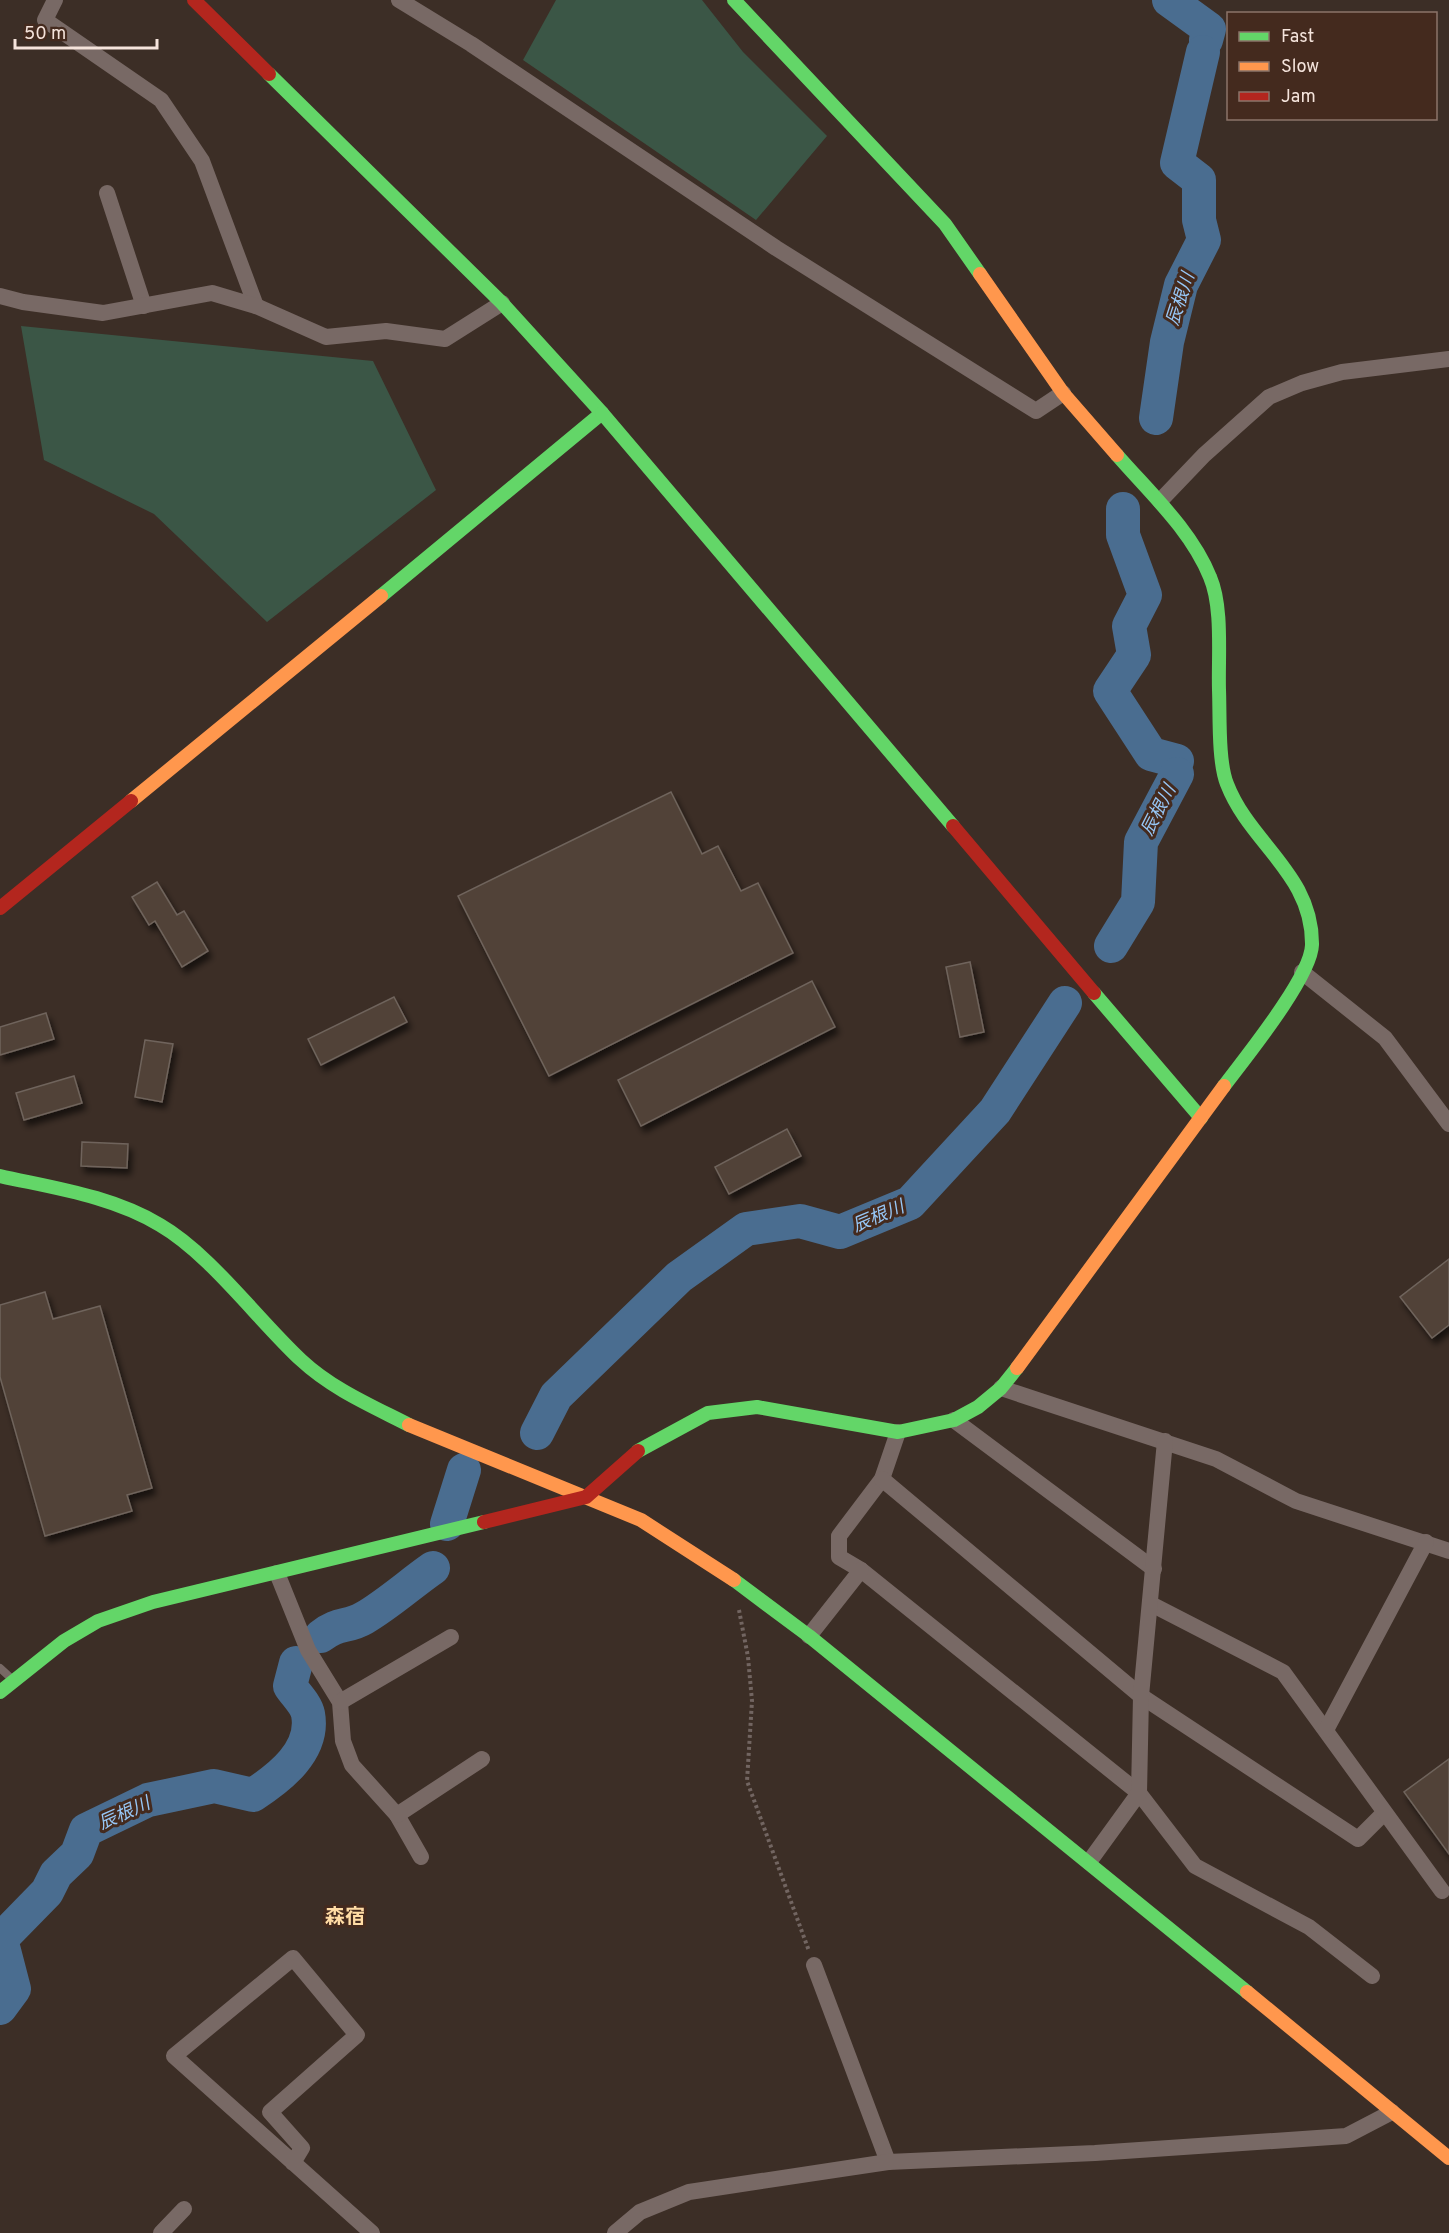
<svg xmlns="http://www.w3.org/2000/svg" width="1449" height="2233" viewBox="0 0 1449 2233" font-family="Overpass,'Noto Sans JP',sans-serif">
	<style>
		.green { fill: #3b5646 }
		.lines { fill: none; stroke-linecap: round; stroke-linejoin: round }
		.river { stroke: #4a6d90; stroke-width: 34 }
		.building { fill: #514338; stroke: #6f645c; stroke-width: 1.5; filter: url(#shadow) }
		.path { stroke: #726561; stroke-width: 4; stroke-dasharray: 3 3; stroke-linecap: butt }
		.lane { stroke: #786965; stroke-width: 8 }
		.street { stroke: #786965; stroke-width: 16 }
		.fast { stroke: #63d668; stroke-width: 14 }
		.slow { stroke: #ff974d; stroke-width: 14 }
		.jam { stroke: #b3261e; stroke-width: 14 }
		.labels { text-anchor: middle; stroke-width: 6; stroke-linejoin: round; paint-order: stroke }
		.water-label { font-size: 18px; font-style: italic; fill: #97c7f7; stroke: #442a1e }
		.quarter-label { font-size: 20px; font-weight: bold; fill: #ffdca5; stroke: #442a1e }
	</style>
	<defs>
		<filter id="shadow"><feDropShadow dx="3.5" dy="6" stdDeviation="3" flood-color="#0009"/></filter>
	</defs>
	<rect width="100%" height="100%" fill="#3c2e26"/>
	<!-- green -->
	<g class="green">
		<polygon points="556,0 702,0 743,52 827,136 756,220 523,60"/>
		<polygon points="21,326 373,361 436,490 267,622 154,514 44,460"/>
	</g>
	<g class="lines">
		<!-- river -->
		<g class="river">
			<polyline points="1169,0 1209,29 1206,40"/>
			<polyline points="1156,418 1167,342 1181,285 1204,240 1199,220 1199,180 1177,163 1203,52"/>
			<polyline points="1123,509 1123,535 1145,595 1129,626 1134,655 1110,691 1151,754 1177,761"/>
			<polyline points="1111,946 1138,902 1141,842 1177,774"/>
			<polyline points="537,1433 556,1396 679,1277 746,1229 800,1221 840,1232 910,1203 995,1111 1065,1003"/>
			<polyline points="447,1524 464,1470"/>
			<path d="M321,1636C338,1622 347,1628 364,1618C388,1604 410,1584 433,1568"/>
			<path d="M0,2008L14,1989L1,1939L47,1892L56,1874L77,1854L86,1830L148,1800L214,1786L253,1795C279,1778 315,1751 308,1714C306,1704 295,1694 290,1686L296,1663"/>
		</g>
	</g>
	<!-- building -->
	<g class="building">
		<polygon points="671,792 702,854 718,846 741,891 758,883 793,953 549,1076 458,896"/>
		<polygon points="157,882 177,915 184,911 208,951 182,967 155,921 149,925 132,897"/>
		<polygon points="970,962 984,1032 960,1037 946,967"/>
		<polygon points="812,981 835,1027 641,1126 618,1080"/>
		<polygon points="394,997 407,1022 321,1065 308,1039"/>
		<polygon points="46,1013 54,1039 0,1055 0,1027"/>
		<polygon points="145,1040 173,1044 162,1102 135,1097"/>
		<polygon points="74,1076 82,1103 24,1120 16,1093"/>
		<polygon points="787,1129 801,1156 729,1194 715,1167"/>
		<polygon points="82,1142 128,1144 127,1168 81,1166"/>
		<polygon points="1449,1259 1449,1325 1432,1338 1400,1297"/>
		<polygon points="45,1292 53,1319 100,1306 152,1488 127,1495 132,1511 45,1536 0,1377 0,1305"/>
		<polygon points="1449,1759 1449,1854 1404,1792"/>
	</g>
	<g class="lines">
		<!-- path -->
		<polyline class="path" points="739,1610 748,1657 752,1701 747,1781 809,1951"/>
		<!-- lane -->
		<polyline class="lane" points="0,1668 13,1680"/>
		<!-- street -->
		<g class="street">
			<polyline points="55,0 45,20 161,100 202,161 256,306"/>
			<polyline points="399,0 471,44 776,248 1036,411 1063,393"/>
			<polyline points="107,193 144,306"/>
			<polyline points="0,296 23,302 103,313 212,293 256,306 326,337 386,331 445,339 502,303"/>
			<polyline points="1160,501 1204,455 1269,397 1302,383 1342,372 1449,359"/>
			<polyline points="1302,972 1385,1038 1449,1124"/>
			<polyline points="1001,1388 1216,1459 1296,1501 1449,1551"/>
			<polyline points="954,1420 1154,1569"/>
			<polyline points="898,1432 882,1479 839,1536 839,1557 861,1570 1139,1793 1195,1866 1309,1927 1372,1976"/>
			<polyline points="882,1479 1141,1696 1358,1839 1384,1813"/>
			<polyline points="277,1573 308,1650 340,1702 343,1741 352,1765 397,1815 421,1857"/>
			<polyline points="1151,1604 1283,1672 1442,1891"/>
			<polyline points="809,1636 861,1570"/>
			<polyline points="340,1702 451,1637"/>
			<polyline points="1326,1730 1426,1542"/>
			<polyline points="397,1815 482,1759"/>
			<polyline points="1089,1862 1139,1793 1141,1696 1165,1441"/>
			<polyline points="814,1965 888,2162"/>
			<polyline points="293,2163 302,2148 270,2112 357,2035 293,1958 174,2056 372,2233"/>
			<polyline points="161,2233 184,2209"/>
			<polyline points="615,2233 640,2212 689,2192 888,2162 1095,2153 1346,2136 1392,2112"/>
		</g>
		<!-- fast -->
		<g class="fast">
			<polyline points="734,0 945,224 980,274"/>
			<polyline points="269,74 502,303 602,413 381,596"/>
			<polyline points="602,413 953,826"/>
			<path d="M1117,455C1150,493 1191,530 1210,577C1223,607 1218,657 1219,690C1220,715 1218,762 1227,784C1250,844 1313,874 1312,945C1311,977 1245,1058 1224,1086"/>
			<polyline points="1094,993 1201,1118"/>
			<path d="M0,1176C54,1188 112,1196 160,1225C210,1254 257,1319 301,1360C332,1389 372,1406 409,1425"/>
			<polyline points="638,1451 708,1413 757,1407 898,1432 954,1420 978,1407 1001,1388 1017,1368"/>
			<polyline points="734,1580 809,1636 1247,1992"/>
			<polyline points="0,1692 64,1641 98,1621 153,1602 484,1522"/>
		</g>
		<!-- slow -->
		<g class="slow">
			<polyline points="980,274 1063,393 1117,455"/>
			<polyline points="131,801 381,596"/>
			<polyline points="1017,1368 1224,1086"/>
			<polyline points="409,1425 641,1520 734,1580"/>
			<polyline points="1247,1992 1449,2158"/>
		</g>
		<!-- jam -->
		<g class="jam">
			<polyline points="194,0 269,74"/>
			<polyline points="953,826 1094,993"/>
			<polyline points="0,908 131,801"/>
			<polyline points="484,1522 586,1497 638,1451"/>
		</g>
	</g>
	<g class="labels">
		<!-- water labels -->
		<g class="water-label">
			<text transform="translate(1180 299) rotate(-72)" y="6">辰根川</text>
			<text transform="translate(1158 810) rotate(-63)" y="6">辰根川</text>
			<text transform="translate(878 1216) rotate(-23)" y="6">辰根川</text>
			<text transform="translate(124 1813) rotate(-24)" y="6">辰根川</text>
		</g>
		<!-- quarter labels -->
		<g class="quarter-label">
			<text x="345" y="1923">森宿</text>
		</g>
	</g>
	<!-- legend -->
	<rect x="1227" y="12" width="210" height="108" fill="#442a1e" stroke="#8b746a" stroke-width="1.5"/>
	<rect x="1239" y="32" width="30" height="9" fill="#63d668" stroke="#8b746a" stroke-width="1.5"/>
	<text x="1281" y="42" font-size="18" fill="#f5e4dc">Fast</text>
	<rect x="1239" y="62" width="30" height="9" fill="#ff974d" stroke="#8b746a" stroke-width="1.5"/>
	<text x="1281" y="72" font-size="18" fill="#f5e4dc">Slow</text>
	<rect x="1239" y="92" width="30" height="9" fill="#b3261e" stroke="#8b746a" stroke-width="1.5"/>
	<text x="1281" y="102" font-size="18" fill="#f5e4dc">Jam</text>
	<!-- scale -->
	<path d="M15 39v9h142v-9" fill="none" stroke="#f5e4dc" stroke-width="3"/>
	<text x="24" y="39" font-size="18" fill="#f5e4dc" stroke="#442a1e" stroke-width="4.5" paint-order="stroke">50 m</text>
</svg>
